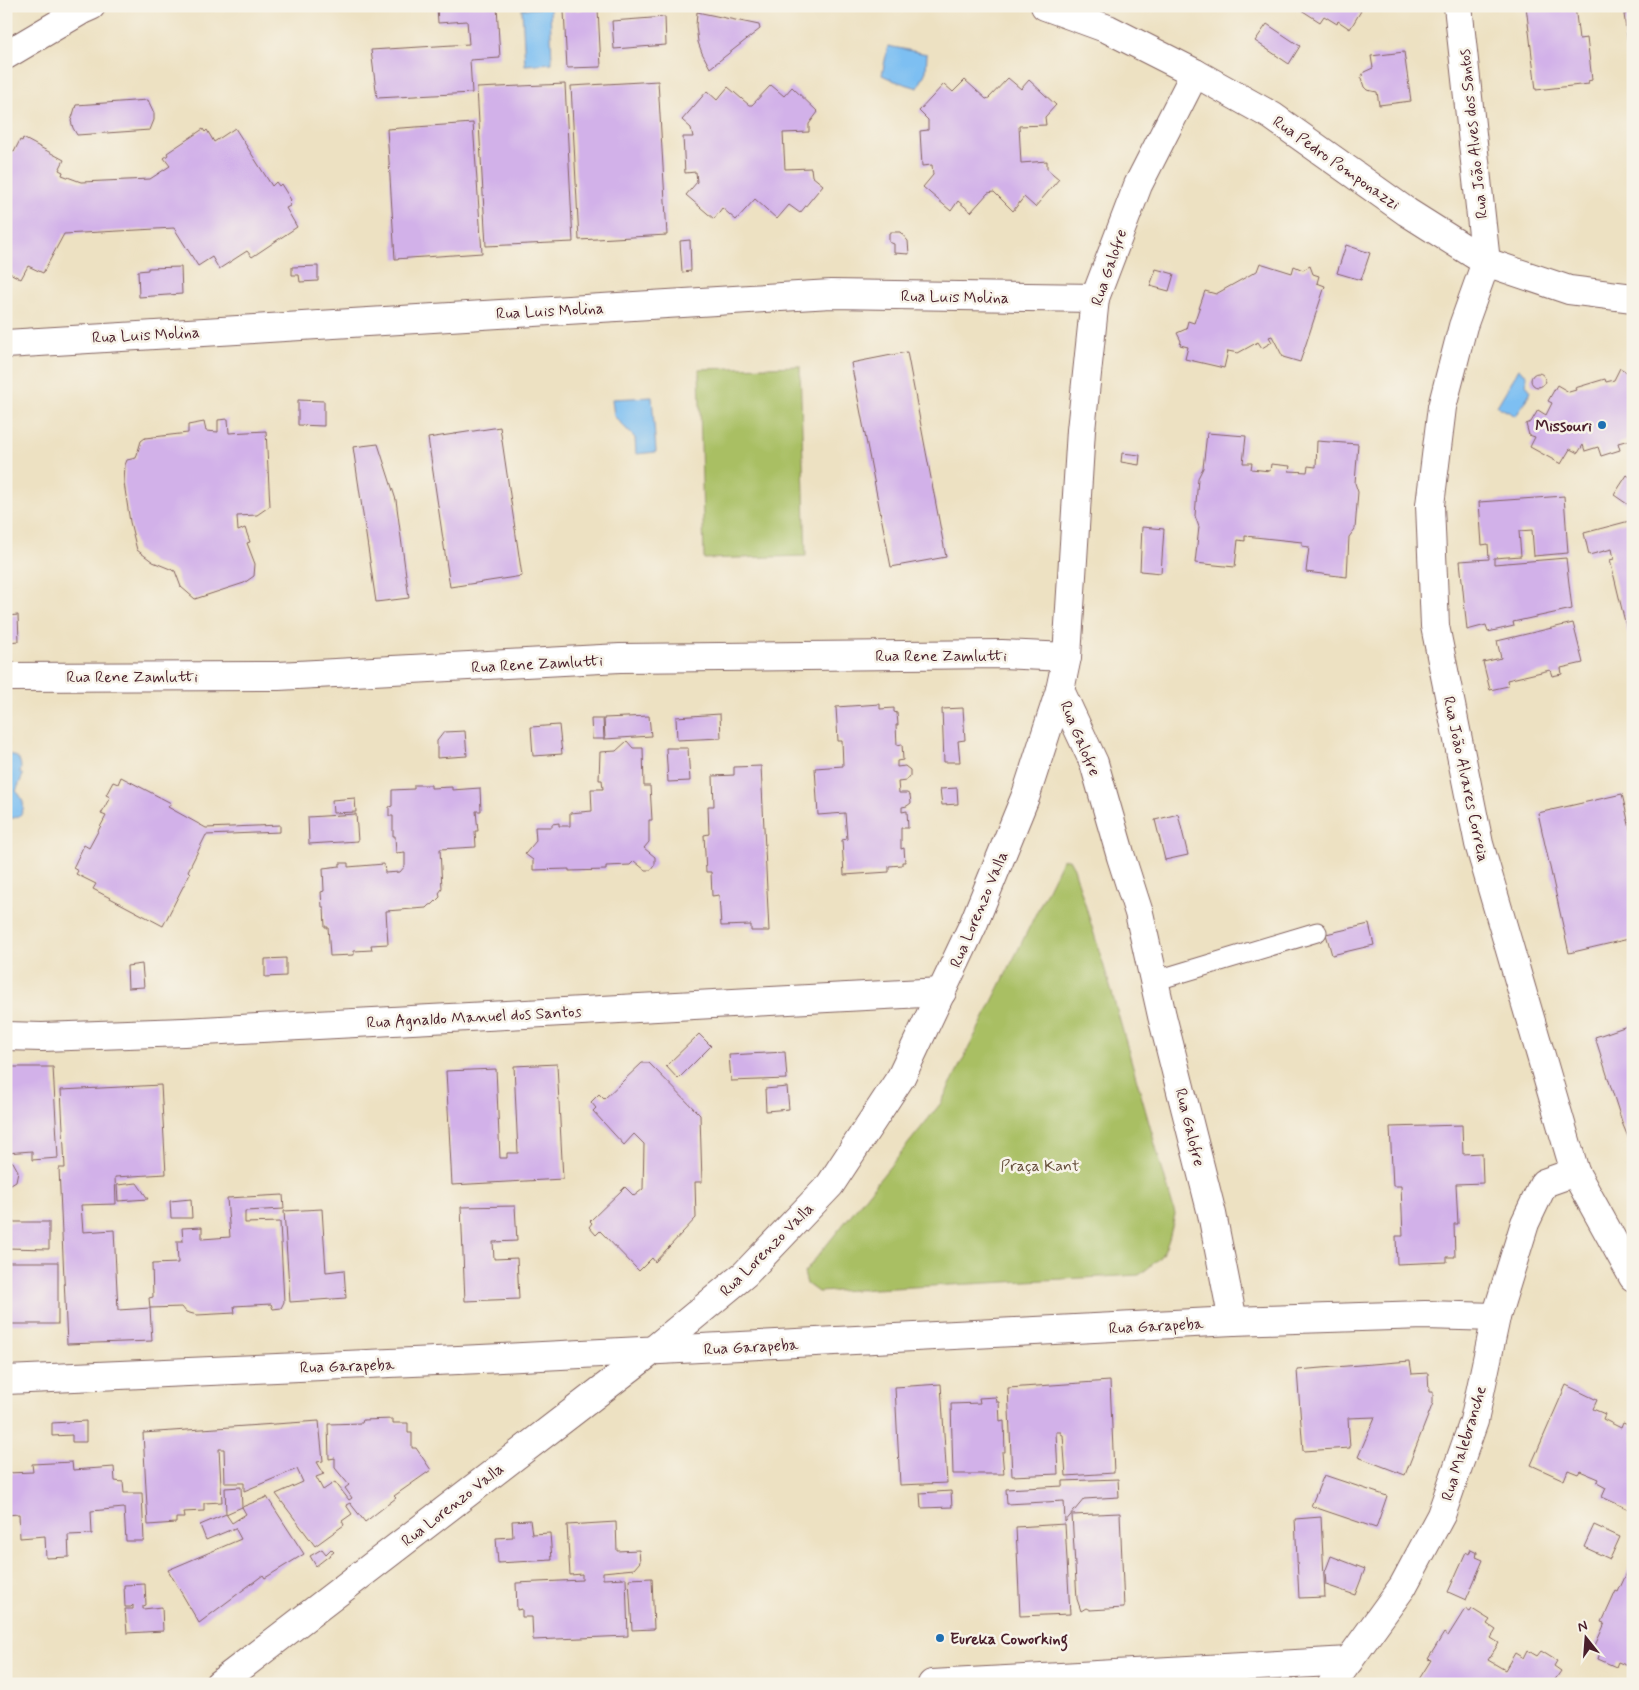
<svg xmlns="http://www.w3.org/2000/svg" width="1639" height="1690" viewBox="0 0 1639 1690" font-family="Mynerve,sans-serif">
	<style>
		.green { fill: #a9bf64; stroke: #7a6f48 }
		.water { fill: #7dbff2; stroke: #646f8e }
		.building { fill: #d2b1e9 }
		.lines { fill: none; stroke-linecap: round; stroke-linejoin: round }
		.service-casing { stroke: #836360; stroke-width: 21 }
		.minor-casing { stroke: #836360; stroke-width: 30 }
		.service { stroke: #fff; stroke-width: 19 }
		.minor { stroke: #fff; stroke-width: 28 }
		.poi-dot { fill: #1f6fb2; stroke: #f7f3e8; stroke-width: 2 }
		.labels { text-anchor: middle; stroke-width: 5; stroke-linejoin: round; paint-order: stroke }
		.street-label { font-size: 16px; fill: #4a1f2b; stroke: #f7f3e8 }
		.poi-label { font-size: 16px; font-weight: bold; fill: #4a1f2b; stroke: #f7f3e8; text-anchor: end }
		.park-label { font-size: 16px; fill: #664f3c; stroke: #f7f3e8 }
	</style>
	<rect width="100%" height="100%" fill="#f7f3e8"/>
	<filter id="ink" filterUnits="userSpaceOnUse"><feTurbulence type="fractalNoise" baseFrequency=".02" numOctaves="2"/><feDisplacementMap in="SourceGraphic" scale="10" xChannelSelector="R" yChannelSelector="G"/><feConvolveMatrix kernelMatrix="1 2 1 2 8 2 1 2 1" color-interpolation-filters="sRGB"/></filter>
	<filter id="wash" filterUnits="userSpaceOnUse"><feTurbulence type="fractalNoise" baseFrequency=".0096" numOctaves="4" result="noise"/><feDisplacementMap in="SourceGraphic" scale="20" xChannelSelector="R" yChannelSelector="G"/><feGaussianBlur stdDeviation="1.12" result="paint"/><feColorMatrix in="noise" values="0 0 0 0 0 0 0 0 0 0 0 0 0 0 0 0 0 1.4 0 .05"/><feComposite in="paint" operator="in"/></filter>
	<g filter="url(#wash)">
		<rect width="100%" height="100%" fill="#ede1c2"/>
		<!-- green -->
		<g class="green">
			<polygon points="800,366 806,556 704,559 699,369"/>
			<path d="M1069,859L1074,868L1112,993L1175,1214C1167,1248 1168,1254 1139,1275L818,1292L807,1284L804,1273L941,1103L1020,946L1062,860Z"/>
		</g>
		<!-- water -->
		<g class="water">
			<polygon points="550,8 552,63 525,65 522,9"/>
			<polygon points="888,46 927,54 926,71 918,88 895,81 882,75"/>
			<polygon points="1519,369 1527,375 1526,385 1531,391 1516,416 1497,406"/>
			<polygon points="652,397 656,452 636,454 635,438 614,416 612,399"/>
			<path d="M6,754C18,754 23,762 20,773L23,775L16,791C28,802 26,821 6,818Z"/>
		</g>
		<g id="blocks">
			<!-- building -->
			<g class="building">
				<polygon points="437,6 497,6 500,58 470,60 472,93 377,98 371,50 469,44 467,21 438,23"/>
				<polygon points="582,6 594,6 594,9 598,9 601,67 567,68 564,11 582,10"/>
				<polygon points="1295,6 1358,6 1356,9 1361,11 1350,29 1338,21 1337,24 1324,16 1320,22"/>
				<polygon points="1526,6 1575,6 1579,39 1587,38 1592,80 1588,81 1589,84 1536,90"/>
				<polygon points="697,12 759,25 760,29 710,68 702,53 698,42 696,26"/>
				<polygon points="1633,13 1633,76 1632,76 1624,14"/>
				<polygon points="665,17 666,45 614,49 612,21"/>
				<polygon points="1267,24 1300,46 1289,64 1255,41"/>
				<polygon points="1404,52 1411,101 1379,105 1377,92 1367,90 1364,87 1361,78 1364,72 1373,68 1371,56"/>
				<polygon points="1008,78 1021,89 1029,80 1056,105 1045,117 1046,125 1019,126 1021,163 1047,161 1047,169 1059,179 1035,207 1024,197 1013,211 994,192 988,193 971,212 958,201 951,211 923,187 933,175 932,165 922,166 920,131 928,130 928,120 919,111 944,84 953,92 965,80 986,99 989,98"/>
				<polygon points="658,81 667,235 579,240 571,86"/>
				<polygon points="565,84 573,242 486,246 477,88"/>
				<polygon points="771,85 784,96 792,87 818,112 809,124 809,132 783,133 785,169 811,168 812,176 823,185 800,213 789,205 777,219 755,199 736,220 722,208 714,219 686,195 697,182 696,172 685,173 683,137 693,137 691,128 682,120 707,91 717,100 728,87 749,105 752,105"/>
				<polygon points="148,100 154,113 154,120 150,130 77,135 73,128 71,121 76,105"/>
				<polygon points="473,123 482,253 395,259 387,129"/>
				<polygon points="235,128 272,186 276,182 279,186 281,184 291,200 289,202 290,206 286,208 297,227 252,257 247,251 219,269 212,257 198,266 174,228 64,234 43,273 28,266 21,279 6,271 6,148 14,152 20,140 22,141 23,138 64,160 59,170 63,172 62,175 81,182 150,179 170,166 164,158 168,155 167,153 203,129 205,132 207,130 214,142"/>
				<polygon points="891,232 900,232 908,241 909,254 894,253 894,244 889,242 889,233"/>
				<polygon points="690,240 691,271 682,272 680,241"/>
				<polygon points="1346,245 1370,253 1361,280 1337,273"/>
				<polygon points="1260,263 1292,273 1294,266 1303,270 1310,266 1313,274 1319,276 1317,283 1325,286 1300,362 1283,357 1272,336 1269,337 1272,342 1262,348 1258,342 1238,353 1228,351 1224,368 1185,359 1188,347 1180,345 1181,341 1177,333 1186,329 1188,321 1194,323 1205,291 1216,294 1257,271"/>
				<polygon points="318,266 318,281 300,282 299,275 292,275 292,267"/>
				<polygon points="181,267 182,294 139,297 138,271 148,270 148,268"/>
				<polygon points="1156,269 1174,274 1169,291 1150,286"/>
				<polygon points="907,352 946,557 891,567 851,363"/>
				<polygon points="1620,368 1633,376 1633,439 1618,443 1620,450 1601,456 1598,447 1585,451 1583,445 1578,453 1570,449 1561,464 1530,447 1535,437 1529,435 1526,424 1531,422 1538,410 1546,415 1552,403 1548,401 1557,385 1569,392 1576,390 1575,388 1605,379 1606,382 1614,380"/>
				<circle cx="1538" cy="380" r="7"/>
				<polygon points="298,400 324,401 324,426 298,425"/>
				<polygon points="228,419 229,433 266,431 270,506 257,515 237,516 238,531 245,528 250,542 247,543 255,564 254,576 244,583 195,599 181,587 175,571 153,562 137,550 130,522 124,483 125,465 127,460 136,458 141,441 145,438 188,433 188,425 204,422 206,431 218,432 218,420"/>
				<polygon points="500,427 522,576 450,587 428,438"/>
				<polygon points="1207,433 1246,436 1243,463 1252,463 1251,469 1270,471 1271,464 1290,466 1289,471 1307,472 1308,466 1316,467 1317,441 1358,444 1355,483 1358,492 1355,529 1349,537 1347,577 1306,572 1309,547 1302,546 1302,542 1245,536 1245,541 1238,540 1235,567 1195,563 1199,527 1195,516 1198,478 1203,468"/>
				<polygon points="378,444 396,500 409,598 376,602 353,447"/>
				<polygon points="1122,453 1140,455 1139,465 1121,462"/>
				<polygon points="1627,475 1633,479 1633,508 1614,495"/>
				<polygon points="1564,496 1568,553 1534,556 1532,530 1519,531 1521,556 1494,558 1494,564 1566,558 1572,609 1513,622 1514,626 1488,632 1486,625 1467,630 1460,561 1489,559 1488,544 1482,545 1479,502"/>
				<polygon points="1633,520 1633,651 1632,651 1610,560 1614,559 1612,549 1589,555 1584,533"/>
				<polygon points="1142,527 1164,529 1161,573 1140,571"/>
				<polygon points="18,615 19,641 6,642 6,616"/>
				<polygon points="1573,623 1583,663 1561,668 1562,674 1552,676 1550,670 1507,680 1508,686 1490,690 1483,662 1501,658 1497,641"/>
				<polygon points="880,704 880,709 894,708 894,712 897,713 898,725 896,725 897,745 902,744 903,760 897,761 897,767 905,766 910,770 910,776 906,781 898,782 899,793 907,793 910,795 911,803 907,806 902,807 902,812 907,811 908,828 901,828 901,849 904,848 905,862 902,862 902,865 889,866 889,872 844,875 842,840 847,839 845,813 818,815 815,768 843,766 842,741 838,741 836,707"/>
				<polygon points="963,708 965,740 958,741 960,762 944,762 942,709"/>
				<polygon points="720,714 721,738 677,740 676,717"/>
				<polygon points="649,716 651,736 605,739 604,718"/>
				<polygon points="591,719 603,719 604,739 592,739"/>
				<polygon points="559,725 562,754 533,756 531,727"/>
				<polygon points="465,731 467,756 437,758 437,741 444,732"/>
				<polygon points="627,741 633,748 643,748 644,786 650,786 652,820 649,820 649,842 644,848 655,857 655,864 651,870 645,870 634,861 630,865 606,866 606,870 569,871 569,869 533,870 533,860 525,854 536,841 535,827 552,827 552,824 559,823 559,826 570,826 570,813 592,811 591,789 603,789 602,780 599,780 600,752 616,751"/>
				<polygon points="666,748 688,748 690,781 668,782"/>
				<polygon points="761,766 769,931 751,931 751,925 721,926 719,895 712,896 711,872 706,872 704,835 709,834 708,806 714,806 713,776 734,775 734,767"/>
				<polygon points="121,777 171,803 168,807 206,828 280,825 280,832 206,835 188,871 190,873 163,926 93,889 96,884 76,874 78,871 73,868 84,845 89,848 106,816 101,814 110,797 106,795 113,782 118,784"/>
				<polygon points="414,785 431,785 431,788 452,787 452,790 480,788 481,811 476,811 478,831 475,831 476,847 440,849 442,889 439,893 440,897 433,904 429,905 426,908 386,911 388,944 371,945 372,950 354,951 354,955 330,956 328,927 325,927 324,907 322,907 321,892 324,891 323,868 340,866 340,863 348,863 348,867 384,864 385,873 400,872 405,866 405,852 396,853 395,836 393,836 393,816 389,816 389,807 392,806 392,790 414,789"/>
				<polygon points="957,788 958,804 942,805 940,789"/>
				<polygon points="1622,794 1633,842 1633,938 1569,953 1538,813"/>
				<polygon points="355,798 356,812 333,813 332,800"/>
				<polygon points="356,814 358,841 309,844 308,817"/>
				<polygon points="1178,814 1188,855 1165,860 1155,820"/>
				<polygon points="1369,924 1374,945 1332,955 1326,934"/>
				<polygon points="286,958 286,976 265,977 265,959"/>
				<polygon points="142,964 144,987 128,988 127,966"/>
				<polygon points="1633,1024 1633,1149 1623,1125 1595,1037"/>
				<polygon points="699,1034 711,1046 678,1079 666,1066"/>
				<polygon points="785,1052 787,1079 731,1081 729,1055"/>
				<polygon points="642,1063 649,1063 700,1115 702,1182 695,1182 696,1218 655,1262 652,1258 639,1271 600,1231 596,1235 589,1227 592,1223 590,1221 625,1187 634,1196 643,1189 644,1144 634,1134 624,1145 593,1111 596,1108 591,1102 599,1094 604,1099"/>
				<polygon points="557,1064 563,1179 452,1185 446,1071 496,1069 500,1158 507,1158 507,1153 518,1153 514,1066"/>
				<polygon points="6,1067 53,1067 58,1158 32,1160 32,1151 6,1153"/>
				<polygon points="161,1085 166,1174 115,1177 116,1204 81,1205 83,1232 114,1230 118,1310 150,1308 152,1341 67,1344 59,1168 65,1168 61,1090"/>
				<polygon points="787,1087 789,1109 766,1111 765,1089"/>
				<polygon points="1462,1125 1463,1154 1482,1153 1483,1183 1456,1184 1458,1224 1454,1224 1455,1257 1447,1257 1447,1262 1397,1264 1396,1236 1403,1236 1401,1186 1393,1186 1390,1127"/>
				<polygon points="6,1160 13,1162 18,1171 16,1181 6,1187"/>
				<polygon points="137,1183 148,1199 118,1201 117,1185"/>
				<polygon points="283,1195 284,1209 245,1211 245,1223 280,1222 284,1302 281,1308 273,1309 271,1304 234,1306 235,1313 197,1315 186,1312 182,1307 150,1308 149,1298 153,1297 152,1264 178,1263 177,1241 183,1241 182,1228 202,1227 202,1239 230,1237 227,1198"/>
				<polygon points="191,1199 192,1218 171,1218 170,1201"/>
				<polygon points="515,1206 517,1241 493,1242 494,1259 517,1258 519,1299 465,1301 461,1207"/>
				<polygon points="322,1209 326,1272 344,1270 346,1298 290,1302 284,1211"/>
				<polygon points="6,1222 49,1222 49,1249 6,1248"/>
				<rect x="6" y="1262" width="52" height="62"/>
				<polygon points="1410,1361 1412,1374 1428,1373 1429,1392 1433,1392 1433,1403 1405,1475 1358,1457 1375,1417 1348,1418 1350,1448 1303,1451 1297,1370"/>
				<polygon points="1110,1381 1114,1473 1066,1476 1063,1435 1061,1434 1061,1432 1056,1432 1058,1474 1012,1476 1008,1388"/>
				<polygon points="941,1384 947,1483 900,1485 895,1387"/>
				<polygon points="1566,1385 1597,1400 1593,1409 1605,1414 1603,1419 1621,1428 1623,1423 1633,1427 1633,1511 1602,1497 1606,1488 1597,1483 1599,1479 1580,1471 1578,1474 1568,1470 1564,1480 1531,1465"/>
				<polygon points="996,1397 997,1402 999,1402 1000,1422 1004,1421 1005,1452 1002,1452 1004,1474 953,1474 951,1404 980,1403 979,1398"/>
				<polygon points="393,1419 393,1423 408,1423 408,1433 412,1433 412,1448 416,1448 431,1470 394,1496 396,1498 365,1522 350,1503 346,1505 352,1514 342,1521 344,1525 315,1546 276,1494 303,1482 297,1469 244,1491 244,1483 225,1483 224,1449 219,1449 222,1502 204,1503 204,1511 184,1512 185,1518 176,1518 176,1523 148,1525 143,1433 319,1421 323,1461 317,1462 324,1474 316,1477 323,1490 335,1482 349,1500 352,1498 345,1488 349,1485 335,1468 335,1458 329,1459 328,1424 362,1423 363,1420"/>
				<polygon points="86,1421 86,1442 72,1442 72,1435 52,1436 52,1423"/>
				<polygon points="72,1462 73,1470 114,1467 115,1481 123,1482 124,1493 142,1493 144,1541 126,1541 124,1508 91,1511 92,1534 68,1535 69,1557 46,1558 45,1536 20,1538 19,1514 6,1515 6,1473 33,1472 32,1464"/>
				<polygon points="1324,1475 1387,1496 1376,1528 1311,1506"/>
				<polygon points="1118,1479 1119,1497 1084,1499 1065,1522 1064,1501 1007,1504 1006,1489 1063,1486 1063,1481"/>
				<polygon points="241,1487 242,1507 226,1514 225,1488"/>
				<polygon points="951,1491 952,1507 921,1508 920,1493"/>
				<polygon points="267,1497 304,1554 265,1578 263,1575 199,1623 168,1570 241,1539 235,1528 206,1540 200,1525 226,1514 232,1523 246,1514 242,1507"/>
				<polygon points="1120,1513 1124,1608 1090,1610 1086,1608 1081,1611 1077,1599 1072,1515"/>
				<polygon points="1321,1517 1325,1597 1299,1598 1295,1519"/>
				<polygon points="530,1520 532,1534 550,1533 552,1560 498,1563 496,1538 513,1537 512,1521"/>
				<polygon points="616,1522 617,1551 639,1550 640,1562 634,1569 603,1572 603,1579 626,1578 628,1636 533,1640 532,1617 522,1617 522,1609 517,1610 516,1583 582,1580 582,1574 570,1575 567,1525"/>
				<polygon points="1065,1524 1070,1614 1020,1616 1016,1527"/>
				<polygon points="1594,1525 1620,1537 1610,1559 1584,1547"/>
				<polygon points="322,1549 326,1554 331,1549 334,1552 316,1566 310,1556"/>
				<polygon points="1471,1549 1477,1552 1476,1557 1483,1560 1466,1600 1448,1592 1466,1552 1469,1554"/>
				<polygon points="1331,1556 1365,1569 1355,1595 1326,1585 1325,1572"/>
				<polygon points="1631,1564 1633,1565 1633,1655 1628,1666 1618,1662 1616,1667 1598,1659 1600,1653 1593,1650 1605,1623 1602,1622 1616,1591 1618,1592"/>
				<polygon points="652,1578 654,1629 632,1630 629,1579"/>
				<polygon points="145,1584 146,1605 143,1606 143,1609 162,1607 163,1631 127,1633 125,1609 133,1609 133,1605 131,1607 125,1607 124,1585"/>
				<polygon points="1465,1609 1470,1612 1472,1609 1490,1620 1487,1624 1496,1630 1491,1638 1499,1643 1488,1660 1505,1670 1515,1653 1523,1658 1527,1650 1537,1656 1541,1651 1557,1661 1554,1666 1561,1671 1552,1684 1416,1684 1431,1660 1428,1659 1444,1633 1448,1636"/>
			</g>
		</g>
	</g>
	<g filter="url(#ink)">
		<use href="#blocks" fill-opacity="0" stroke="#836360" stroke-width="1"/>
		<g class="lines">
			<!-- service casing -->
			<g class="service-casing">
				<polyline id="service" points="1154,981 1317,932"/>
			</g>
			<!-- minor casing -->
			<g class="minor-casing">
				<g id="minor">
					<polyline points="1045,6 1108,29 1195,73 1272,116 1407,212 1486,262 1569,290 1633,298"/>
					<polyline points="1458,6 1486,262 1463,326 1442,407 1430,505 1435,626 1479,844 1575,1172 1633,1277"/>
					<polyline points="6,55 82,10 91,6"/>
					<polyline points="6,344 831,294 1095,298"/>
					<polyline points="6,677 278,676 620,658 1002,654 1067,657"/>
					<polyline points="1060,690 1094,763 1121,857 1139,913 1162,1016 1212,1214 1233,1321"/>
					<polyline points="6,1036 42,1037 184,1032 942,992"/>
					<polyline points="6,1380 481,1359 1233,1321 1425,1315 1496,1317"/>
					<polyline points="219,1684 652,1351 745,1274 830,1185 901,1077 973,925 1026,795 1060,690 1067,657 1081,430 1095,298 1138,185 1195,73"/>
					<polyline points="932,1684 1349,1661"/>
					<polyline points="1332,1684 1403,1586 1441,1515 1474,1421 1496,1317 1525,1223 1544,1183 1575,1172"/>
				</g>
			</g>
			<!-- service -->
			<use href="#service" class="service"/>
			<!-- minor -->
			<use href="#minor" class="minor"/>
		</g>
	</g>
	<!-- markers -->
	<g class="poi-dot">
		<circle cx="1602" cy="425" r="5"/>
		<circle cx="940" cy="1638" r="5"/>
	</g>
	<g class="labels">
		<!-- street labels -->
		<g class="street-label">
			<text transform="translate(1472 134) rotate(-96)" y="6">Rua João Alves dos Santos</text>
			<text transform="translate(1337 162) rotate(35)" y="6">Rua Pedro Pomponazzi</text>
			<text transform="translate(1108 267) rotate(-71)" y="6">Rua Galofre</text>
			<text transform="translate(955 296) rotate(1)" y="6">Rua Luis Molina</text>
			<text transform="translate(550 310) rotate(-3)" y="6">Rua Luis Molina</text>
			<text transform="translate(146 334) rotate(-3)" y="6">Rua Luis Molina</text>
			<text x="941" y="661">Rua Rene Zamlutti</text>
			<text transform="translate(537 663) rotate(-3)" y="6">Rua Rene Zamlutti</text>
			<text x="132" y="682">Rua Rene Zamlutti</text>
			<text transform="translate(1081 738) rotate(67)" y="6">Rua Galofre</text>
			<text transform="translate(1467 779) rotate(78)" y="6">Rua João Alvares Correia</text>
			<text transform="translate(978 909) rotate(-67)" y="6">Rua Lorenzo Valla</text>
			<text transform="translate(474 1016) rotate(-3)" y="6">Rua Agnaldo Manuel dos Santos</text>
			<text transform="translate(1191 1127) rotate(76)" y="6">Rua Galofre</text>
			<text transform="translate(766 1249) rotate(-45)" y="6">Rua Lorenzo Valla</text>
			<text transform="translate(1156 1325) rotate(-3)" y="6">Rua Garapeba</text>
			<text transform="translate(751 1346) rotate(-3)" y="6">Rua Garapeba</text>
			<text transform="translate(347 1365) rotate(-2)" y="6">Rua Garapeba</text>
			<text transform="translate(1463 1443) rotate(-73)" y="6">Rua Malebranche</text>
			<text transform="translate(452 1504) rotate(-38)" y="6">Rua Lorenzo Valla</text>
		</g>
		<!-- poi labels -->
		<g class="poi-label">
			<text x="1592" y="431">Missouri</text>
			<text x="950" y="1644" text-anchor="start">Eureka Coworking</text>
		</g>
		<!-- park labels -->
		<g class="park-label">
			<text x="1040" y="1171">Praça Kant</text>
		</g>
	</g>
	<!-- margin -->
	<rect width="1639" height="1690" fill="none" stroke="#f7f3e8" stroke-width="25"/>
	<!-- north arrow -->
	<g transform="translate(1586 1638) rotate(343)" stroke="#f7f3e8" stroke-width="4" paint-order="stroke">
	<path d="M0-4L9 19L0 12L-9 19Z" fill="#4a1f2b"/>
	<text y="-8" font-size="14" font-weight="bold" text-anchor="middle" fill="#4a1f2b">N</text>
	</g>
</svg>
